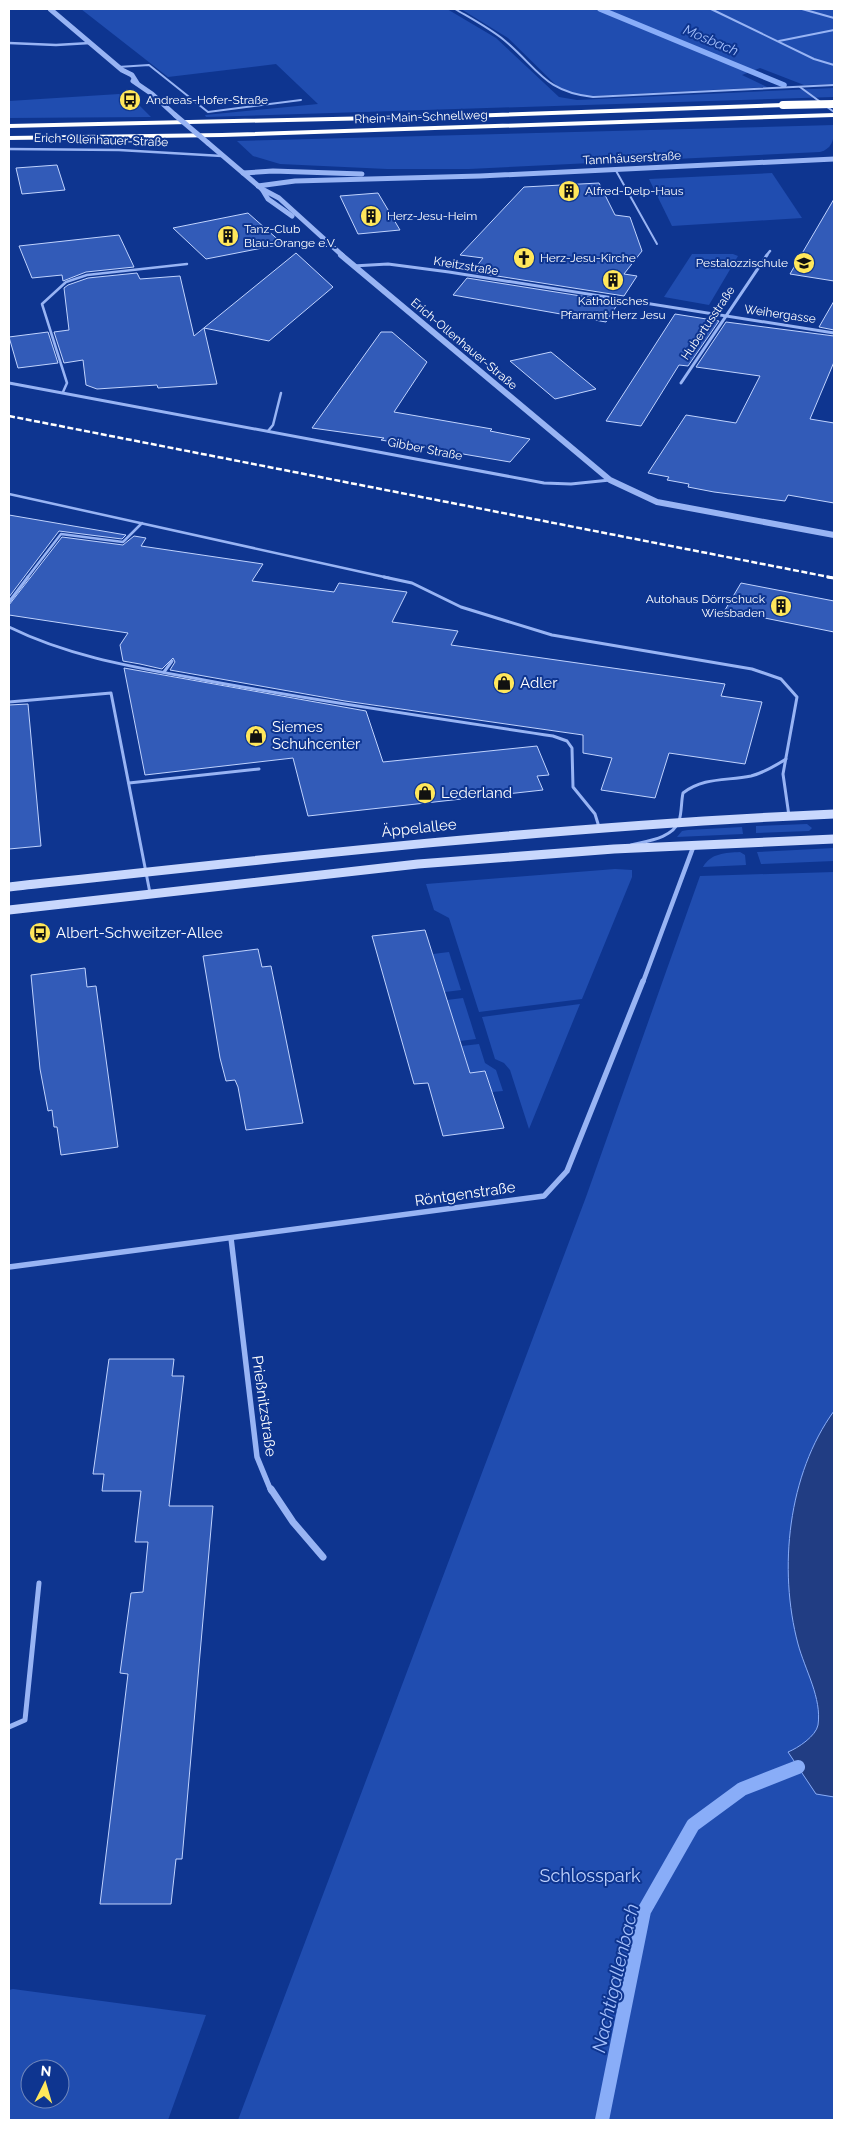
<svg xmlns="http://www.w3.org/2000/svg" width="843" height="2129" viewBox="0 0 843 2129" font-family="Raleway,sans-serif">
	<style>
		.green { fill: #204db0; fill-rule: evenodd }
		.water { fill: #213d83; stroke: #89adf8 }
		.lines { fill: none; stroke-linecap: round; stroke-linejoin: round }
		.stream-far1 { stroke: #89adf8; stroke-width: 5.5 }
		.stream { stroke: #89adf8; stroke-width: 14 }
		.building { fill: #325bb8; stroke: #c0d3fe }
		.service-far3 { stroke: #98b4f4; stroke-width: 2 }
		.service-far2 { stroke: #98b4f4; stroke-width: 2.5 }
		.service-far1 { stroke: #98b4f4; stroke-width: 3 }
		.service { stroke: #98b4f4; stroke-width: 5 }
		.minor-far4 { stroke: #98b4f4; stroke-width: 2.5 }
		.minor-far3 { stroke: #98b4f4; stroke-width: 3 }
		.minor-far2 { stroke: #98b4f4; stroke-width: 4.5 }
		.minor-far1 { stroke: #98b4f4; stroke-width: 5.5 }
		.minor { stroke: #98b4f4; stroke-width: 7 }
		.tertiary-far1 { stroke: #98b4f4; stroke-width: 5 }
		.tertiary { stroke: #98b4f4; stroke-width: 6 }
		.secondary { stroke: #c8d7fd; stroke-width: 9 }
		.motorway { fill: #fff; fill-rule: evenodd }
		.rail-far1 { stroke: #fff; stroke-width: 2.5; stroke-dasharray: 6 2.5; stroke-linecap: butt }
		.rail { stroke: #fff; stroke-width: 3; stroke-dasharray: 8 3; stroke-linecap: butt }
		.tertiary-bridge { stroke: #98b4f4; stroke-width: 5 }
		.motorway-bridge { stroke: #fff; stroke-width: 8 }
		.labels { text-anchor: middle; stroke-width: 4; stroke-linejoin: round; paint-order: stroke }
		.far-poi-label { font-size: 12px; fill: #fff; stroke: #0e3590; text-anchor: start }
		.far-street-label { font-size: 12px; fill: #fff; stroke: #0e3590 }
		.far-water-label { font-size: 14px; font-style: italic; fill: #a4bffb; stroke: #0e3590 }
		.poi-label { font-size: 15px; fill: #fff; stroke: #0e3590; text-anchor: start }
		.street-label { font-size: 15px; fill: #fff; stroke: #0e3590 }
		.near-park-label { font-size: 18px; fill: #c0d3fe; stroke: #0e3590 }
		.near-water-label { font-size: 19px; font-style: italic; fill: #a4bffb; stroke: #0e3590 }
	</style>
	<rect width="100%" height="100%" fill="#0e3590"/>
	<!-- green -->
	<g class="green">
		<polygon points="81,9 447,9 496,38 559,97 577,100 834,88 834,97 206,117 205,115 318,104 276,64 168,77"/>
		<polygon points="461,9 834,9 834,84 804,85 760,68 742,75 767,87 591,96 572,94 559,88 508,38"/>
		<polygon points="119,94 130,102 136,102 151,117 9,118 9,101"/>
		<path d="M834,125C834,137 834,148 820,152L469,169H387L280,164L253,156L237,141Z"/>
		<polygon points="772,173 802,218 672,226 649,179"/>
		<polygon points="692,254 733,254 738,256 709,305 664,297"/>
		<polygon points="807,824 812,828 809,831 756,833 756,826"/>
		<polygon points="742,827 743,834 677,837 682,831 688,830"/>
		<polygon points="834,848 834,861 761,864 757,852"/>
		<path d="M740,852L745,855L746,865L703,867C711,853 725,853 740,852Z"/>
		<polygon points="615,869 632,870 632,877 582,999 479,1012 449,918 434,910 426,884"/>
		<polygon points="834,872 834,2120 238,2120 586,1197 700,876"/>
		<polygon points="449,952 461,990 445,992 433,954"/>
		<polygon points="463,998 476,1039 460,1041 447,1000"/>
		<polygon points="580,1004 529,1129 510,1070 504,1063 495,1059 482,1017"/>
		<polygon points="479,1044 485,1063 496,1070 503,1091 492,1092 485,1071 470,1073 462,1046"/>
		<path d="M13,1989L206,2015L168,2120H9V1990ZM30,2069H60V2099H30Z"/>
	</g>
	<!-- water -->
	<path class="water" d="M834,1411V1797L816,1794L788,1752C798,1748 816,1736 818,1725C822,1698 805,1670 798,1644C778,1569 788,1474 834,1411Z"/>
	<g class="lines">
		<!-- stream-far1 -->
		<polyline class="stream-far1" points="600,9 784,85"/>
		<!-- stream -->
		<polyline class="stream" points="602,2120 644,1911 693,1825 742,1789 798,1767"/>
	</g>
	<!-- building -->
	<g class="building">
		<polygon points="57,165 65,190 22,194 16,168"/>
		<polygon points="599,183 615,215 630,217 642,251 624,274 637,276 624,296 472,272 483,258 460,255 524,187"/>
		<polygon points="378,193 400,230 358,234 340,196"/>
		<polygon points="834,199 834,281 790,274"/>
		<polygon points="248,213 283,244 206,259 173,228"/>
		<polygon points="119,235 134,267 86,272 63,281 62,275 32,278 19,246"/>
		<polygon points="296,253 333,287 269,341 204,328 217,384 158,388 157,385 97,389 86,385 83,360 64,363 54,332 69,330 64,288 68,285 88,278 137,273 140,279 180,276 194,336"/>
		<polygon points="467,278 619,302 606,322 453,295"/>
		<polygon points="834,301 834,330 819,327"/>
		<polygon points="675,314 719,321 688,366 679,365 641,426 606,421"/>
		<polygon points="726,322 834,336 834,362 810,419 834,423 834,503 788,495 785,501 714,492 688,487 689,484 667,480 669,477 648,473 686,415 736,423 760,376 696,367"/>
		<polygon points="48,332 58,363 18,368 9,337"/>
		<polygon points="381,332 392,332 427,362 394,412 492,429 490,431 530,439 510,462 381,440 384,438 312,428"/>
		<polygon points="551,352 596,389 555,399 510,361"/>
		<polygon points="9,515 126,535 122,539 59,531 9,597"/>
		<polygon points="134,536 146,538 141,546 263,564 252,581 334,592 339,583 407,592 392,622 458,631 451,645 725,684 721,696 762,702 745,764 669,753 655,798 601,790 612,758 583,753 583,735 345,701 170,670 175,662 173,658 162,669 140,664 123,661 120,645 128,633 9,615 9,605 62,537 123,545"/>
		<polygon points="741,583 834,601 834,632 725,610"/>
		<polygon points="124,668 366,711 383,762 537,746 549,775 537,776 543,790 308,816 293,758 145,775"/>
		<polygon points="28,704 41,846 9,849 9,705"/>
		<polygon points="425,930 470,1073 485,1071 504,1128 443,1136 428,1083 414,1084 372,936"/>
		<polygon points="258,949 262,967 271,966 303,1123 246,1130 238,1087 235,1080 226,1081 220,1058 203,956"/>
		<polygon points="85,968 87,987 96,986 118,1147 61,1155 57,1127 54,1127 52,1110 48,1111 40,1069 31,975"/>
		<polygon points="109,1359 174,1359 172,1376 184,1376 169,1506 213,1506 182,1859 176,1859 171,1904 100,1904 128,1674 120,1673 131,1593 143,1592 148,1542 135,1542 141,1491 102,1491 104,1474 93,1474"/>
	</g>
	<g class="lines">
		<!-- service-far3 -->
		<g class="service-far3">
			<path d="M455,9C472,19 489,28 504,40C538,68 544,92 593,97L834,85"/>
			<polyline points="711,9 814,59 834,65"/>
			<polyline points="802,9 834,18"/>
			<polyline points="779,41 834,30"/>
			<polyline points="118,67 149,65 208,112 301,100"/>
			<polyline points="800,87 834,112"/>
			<polyline points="615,169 657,244"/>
		</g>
		<!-- service-far2 -->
		<g class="service-far2">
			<polyline points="63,392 67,383 42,304 66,282 87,275 187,264"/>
			<polyline points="268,431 273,425 281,393"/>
			<polyline points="9,494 389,578"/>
			<polyline points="27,578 61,534 123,542 142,523"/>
		</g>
		<!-- service-far1 -->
		<g class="service-far1">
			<polyline points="384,577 412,583 461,607 552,635 752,669 781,679 797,697 783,774 789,816"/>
			<polyline points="9,602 28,577"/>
			<path d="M9,627C76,660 148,669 220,683C331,703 442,719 553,736L567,741L572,748L573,787L595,814L599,827"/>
			<polyline points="164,672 172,661"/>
			<polyline points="9,702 111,693 150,893"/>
			<polyline points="129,783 259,769"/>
			<path d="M631,845C647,841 673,838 679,821C682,812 681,802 683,793C704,777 726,781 751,776C763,773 775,766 786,759"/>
		</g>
		<!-- service -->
		<polyline class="service" points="9,1727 25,1720 39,1583"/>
		<!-- minor-far4 -->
		<g class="minor-far4">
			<polyline points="9,43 56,45 90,43"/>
			<polyline points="9,149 119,150 222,156"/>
			<polyline points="766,256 770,251"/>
		</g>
		<!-- minor-far3 -->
		<g class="minor-far3">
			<polyline points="353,266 388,264 449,272 834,333"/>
			<polyline points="9,383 544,483 571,484 610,480"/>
			<polyline points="681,383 767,255"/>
		</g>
		<!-- minor-far2 -->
		<polyline class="minor-far2" points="643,982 694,845"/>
		<!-- minor-far1 -->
		<g class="minor-far1">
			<polyline points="231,1238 257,1457 271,1491"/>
			<polyline points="9,1267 544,1196 567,1171 643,981"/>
		</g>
		<!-- minor -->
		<polyline class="minor" points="271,1489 293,1522 323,1557"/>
		<!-- tertiary-far1 -->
		<g class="tertiary-far1">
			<polyline points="50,9 122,70 132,75 137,83"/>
			<polyline points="133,81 152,94 175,115"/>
			<polyline points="208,143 262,189 279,198 343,256"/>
			<polyline points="243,173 273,171 362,174"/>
			<polyline points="258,186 295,181 480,176 834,159"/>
			<polyline points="262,189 268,199 292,216"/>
		</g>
		<!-- tertiary -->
		<polyline class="tertiary" points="341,255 610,480 657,502 834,535"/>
		<!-- secondary -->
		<g class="secondary">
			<path d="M9,887C284,857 558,826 834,814"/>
			<polyline points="9,910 418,864 614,849 834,839"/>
		</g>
		<!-- motorway -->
		<g class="motorway">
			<polygon points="783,103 786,103 786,107 467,118 9,128 9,124 467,114"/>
			<polygon points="834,113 834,117 222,137 9,140 9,136 222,133"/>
		</g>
		<!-- rail-far1 -->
		<polyline class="rail-far1" points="9,416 834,578"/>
		<!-- rail -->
		<polyline class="rail" points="827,577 834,578"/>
		<!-- tertiary-bridge -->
		<polyline class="tertiary-bridge" points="175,115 208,143"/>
		<!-- motorway-bridge -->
		<polyline class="motorway-bridge" points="783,105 834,104"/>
	</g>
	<!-- icons -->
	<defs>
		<g id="bus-disc" transform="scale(1.125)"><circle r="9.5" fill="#ffe75b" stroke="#0e3590"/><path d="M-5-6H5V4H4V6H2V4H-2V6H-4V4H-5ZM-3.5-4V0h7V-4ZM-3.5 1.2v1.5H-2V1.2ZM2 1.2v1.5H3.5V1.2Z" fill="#111"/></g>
		<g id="building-disc" transform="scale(1.125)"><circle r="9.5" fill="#ffe75b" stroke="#0e3590"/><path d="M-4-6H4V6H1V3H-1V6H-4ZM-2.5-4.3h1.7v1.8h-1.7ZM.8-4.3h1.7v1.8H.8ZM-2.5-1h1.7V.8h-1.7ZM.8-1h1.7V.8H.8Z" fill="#111"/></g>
		<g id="church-disc" transform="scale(1.125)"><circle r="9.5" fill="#ffe75b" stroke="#0e3590"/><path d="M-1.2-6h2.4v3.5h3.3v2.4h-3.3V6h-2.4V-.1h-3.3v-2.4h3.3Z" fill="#111"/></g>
		<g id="school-disc" transform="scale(1.125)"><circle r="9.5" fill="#ffe75b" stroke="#0e3590"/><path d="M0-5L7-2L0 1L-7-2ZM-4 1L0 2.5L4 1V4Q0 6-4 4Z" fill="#111"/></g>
		<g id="shop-disc" transform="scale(1.125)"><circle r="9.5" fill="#ffe75b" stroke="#0e3590"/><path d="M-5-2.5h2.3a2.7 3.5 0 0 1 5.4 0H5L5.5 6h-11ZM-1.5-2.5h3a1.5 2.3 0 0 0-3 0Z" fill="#111"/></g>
	</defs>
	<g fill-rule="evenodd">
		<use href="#bus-disc" x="130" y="100"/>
		<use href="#building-disc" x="569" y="191"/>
		<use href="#building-disc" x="371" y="216"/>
		<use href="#building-disc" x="228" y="236"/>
		<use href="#church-disc" x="524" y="258"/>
		<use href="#school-disc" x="804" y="263"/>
		<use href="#building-disc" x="613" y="280"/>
		<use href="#building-disc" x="781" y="606"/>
		<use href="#shop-disc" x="504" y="683"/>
		<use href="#shop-disc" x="256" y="736"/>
		<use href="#shop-disc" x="425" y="793"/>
		<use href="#bus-disc" x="40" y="933"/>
	</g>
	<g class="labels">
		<!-- far-poi labels -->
		<g class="far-poi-label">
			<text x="146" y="104">Andreas-Hofer-Straße</text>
			<text x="585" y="195">Alfred-Delp-Haus</text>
			<text x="387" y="220">Herz-Jesu-Heim</text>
			<text x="244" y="233">Tanz-Club<tspan x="244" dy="14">Blau-Orange e.V.</tspan></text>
			<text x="540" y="262">Herz-Jesu-Kirche</text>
			<text x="788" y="267" text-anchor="end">Pestalozzischule</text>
			<text x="613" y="305" text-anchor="middle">Katholisches<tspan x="613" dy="14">Pfarramt Herz Jesu</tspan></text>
			<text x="765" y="603" text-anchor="end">Autohaus Dörrschuck<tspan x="765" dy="14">Wiesbaden</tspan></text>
		</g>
		<!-- far-street labels -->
		<g class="far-street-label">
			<text transform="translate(421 117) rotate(-2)" y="4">Rhein-Main-Schnellweg</text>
			<text transform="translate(101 140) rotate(2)" y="4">Erich-Ollenhauer-Straße</text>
			<text transform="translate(632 158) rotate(-3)" y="4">Tannhäuserstraße</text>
			<text transform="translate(466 266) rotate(9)" y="4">Kreitzstraße</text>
			<text transform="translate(780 314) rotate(8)" y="4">Weihergasse</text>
			<text transform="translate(708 323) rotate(-56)" y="4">Hubertusstraße</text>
			<text transform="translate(464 344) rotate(40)" y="4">Erich-Ollenhauer-Straße</text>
			<text transform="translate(425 449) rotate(11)" y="4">Gibber Straße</text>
		</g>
		<!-- far-water labels -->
		<g class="far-water-label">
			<text transform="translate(711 40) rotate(23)" y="5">Mosbach</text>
		</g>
		<!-- poi labels -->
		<g class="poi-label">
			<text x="520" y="688">Adler</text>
			<text x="272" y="732">Siemes<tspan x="272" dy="17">Schuhcenter</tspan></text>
			<text x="441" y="798">Lederland</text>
			<text x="56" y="938">Albert-Schweitzer-Allee</text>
		</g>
		<!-- street labels -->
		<g class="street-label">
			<text transform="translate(419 828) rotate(-6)" y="5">Äppelallee</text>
			<text transform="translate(465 1194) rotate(-8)" y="5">Röntgenstraße</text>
			<text transform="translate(264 1406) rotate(82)" y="5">Prießnitzstraße</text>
		</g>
		<!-- near-park labels -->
		<g class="near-park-label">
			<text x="590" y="1882">Schlosspark</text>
		</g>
		<!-- near-water labels -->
		<g class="near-water-label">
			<text transform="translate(615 1978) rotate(-77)" y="7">Nachtigallenbach</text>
		</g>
	</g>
	<!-- border -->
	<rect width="843" height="2129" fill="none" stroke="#ffffff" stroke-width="20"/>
	<!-- north arrow -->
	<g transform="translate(45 2084) rotate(5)"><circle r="24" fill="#0e3590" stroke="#6e86bc"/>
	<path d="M0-4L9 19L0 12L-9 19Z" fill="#ffe75b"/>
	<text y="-8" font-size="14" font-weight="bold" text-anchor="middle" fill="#ffffff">N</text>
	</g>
</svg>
